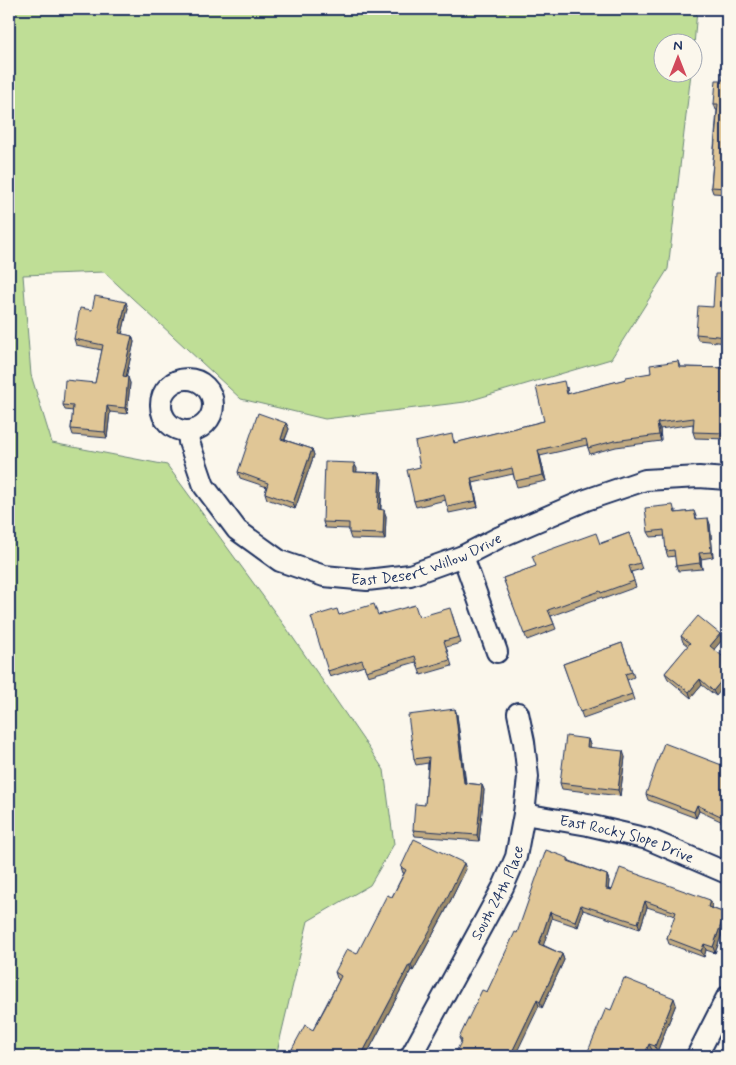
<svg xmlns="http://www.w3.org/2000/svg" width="736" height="1065" viewBox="0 0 736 1065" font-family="Mynerve,sans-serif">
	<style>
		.green { fill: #bfde96; stroke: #6d867a }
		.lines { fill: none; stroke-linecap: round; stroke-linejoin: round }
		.minor-casing { stroke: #1b2f5e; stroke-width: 24 }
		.minor { stroke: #fbf7ec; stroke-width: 20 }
		.wall { fill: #c1aa81; stroke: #1b2f5e }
		.shaded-wall { fill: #9d8b69; stroke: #1b2f5e }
		.building { fill: #e0c696; stroke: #1b2f5e }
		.labels { text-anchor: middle; stroke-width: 4; stroke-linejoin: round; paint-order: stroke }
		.street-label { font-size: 15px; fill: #1b2f5e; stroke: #fbf7ec }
	</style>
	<rect width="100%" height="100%" fill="#fbf7ec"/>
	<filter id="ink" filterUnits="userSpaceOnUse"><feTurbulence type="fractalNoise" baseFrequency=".02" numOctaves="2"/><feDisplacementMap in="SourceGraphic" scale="10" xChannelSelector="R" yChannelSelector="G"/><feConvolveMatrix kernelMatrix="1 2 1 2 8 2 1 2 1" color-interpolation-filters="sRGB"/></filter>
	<g filter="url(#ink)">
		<!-- green -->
		<polygon class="green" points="9,9 697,9 694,46 694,42 664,42 664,72 691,73 668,269 611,359 465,402 325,419 241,399 104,272 23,275 31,375 52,443 167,465 287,629 384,770 394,844 370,885 308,921 276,1056 9,1056"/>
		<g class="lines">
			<!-- minor casing -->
			<g class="minor-casing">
				<g id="minor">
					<circle cx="187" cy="405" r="26"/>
					<path id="s1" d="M188,431L189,442L204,486L237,530L280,561L324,576L367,580L410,575L463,556L500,537L586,500L645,480L699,477L727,479"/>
					<polyline points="463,556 497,652"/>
					<path id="s2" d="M524,814L588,825L648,839L727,873"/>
					<path id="s3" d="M411,1056L503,887L516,857L524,814L528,777L524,742L518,713"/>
					<polyline points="697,1056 727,997"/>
				</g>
			</g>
			<!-- minor -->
			<use href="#minor" class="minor"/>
		</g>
		<!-- wall -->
		<g class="wall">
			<polygon points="727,10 727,194 713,193 711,187 717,110 716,110 714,104 723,80"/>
			<polygon points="727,209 727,343 698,340 696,334 713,307 724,274"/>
			<polygon points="128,308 122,334 132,336 134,342 126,377 130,383 127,414 110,412 107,438 73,435 71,429 73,411 65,410 63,405 95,383 102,350 76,345 74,339 92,310"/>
			<polygon points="678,361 680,367 727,368 727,439 695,438 693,432 693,424 660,429 661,441 616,447 590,454 587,445 540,456 546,481 517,487 513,474 473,483 478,507 449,513 446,500 416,507 414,501 420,467 454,440 455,443 544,421 567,387 568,394 651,373"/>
			<polygon points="286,423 289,429 285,440 312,449 314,455 295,509 267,499 265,493 267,487 240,478 238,472"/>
			<polygon points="354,463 357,469 356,472 380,473 382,479 381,509 386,516 385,540 351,539 349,533 349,529 325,528 323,522"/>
			<polygon points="676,510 676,513 694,511 697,519 710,524 713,557 701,559 702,569 678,571 676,566 675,556 668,557 666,551 665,536 651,537 648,532"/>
			<polygon points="629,533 642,569 631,572 636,587 603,599 602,597 551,616 556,629 527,640 503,578"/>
			<polygon points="452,614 461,643 446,647 452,666 421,675 416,662 368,676 364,666 330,677 328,671 339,615 420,617"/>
			<polygon points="720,634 722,640 714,649 716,696 702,685 691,698 668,679 665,673 688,646 683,642 681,636"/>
			<polygon points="622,643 634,677 627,680 634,700 583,718 563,664"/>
			<polygon points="455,709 457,715 466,783 482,785 484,790 479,841 415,836 413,830 425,805 428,763 416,765 414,759"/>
			<polygon points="588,739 590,745 589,747 625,757 620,796 562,789 560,783"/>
			<polygon points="727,767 727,824 699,811 696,818 648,800 646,794"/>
			<polygon points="568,858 570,861 607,875 609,881 608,889 712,906 711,908 725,913 727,920 715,953 706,950 704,957 669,944 667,938 675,916 647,907 640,929 583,910 578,927 552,918 543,945 562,954 564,960 542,1008 539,1006 461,1042 459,1038 487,992 517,933"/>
			<polygon points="401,867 466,869 444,914 413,971 411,970 366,1056 297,1056 294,1055 292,1049 313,1030 339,980 337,978 335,972 357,954 392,897 404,873 403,873"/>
			<polygon points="676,1004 657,1052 652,1050 611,1010"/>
		</g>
		<!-- shaded-wall -->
		<g class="shaded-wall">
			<polygon points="126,302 128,308 121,339 119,333"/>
			<polygon points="132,336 134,342 125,382 123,376"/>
			<polygon points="128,377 130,383 127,414 125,408"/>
			<polygon points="107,406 110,412 107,438 105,432"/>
			<polygon points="286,423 289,429 283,444 281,439"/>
			<polygon points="657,423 660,429 661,441 659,435"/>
			<polygon points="312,449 314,455 295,509 293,503"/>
			<polygon points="538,450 540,456 546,481 543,475"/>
			<polygon points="354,463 357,469 356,478 354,472"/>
			<polygon points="380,473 382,479 380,515 378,509"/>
			<polygon points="471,478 473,483 478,507 476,501"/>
			<polygon points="384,510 386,516 385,540 383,534"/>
			<polygon points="708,518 710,524 713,557 711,552"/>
			<polygon points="699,553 701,559 702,569 700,563"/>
			<polygon points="720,634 722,640 712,652 710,646"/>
			<polygon points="727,674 727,683 716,696 713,691"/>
			<polygon points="700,679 702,685 691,698 689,692"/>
			<polygon points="455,709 457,715 466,789 464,783"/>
			<polygon points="588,739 590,745 589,753 587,747"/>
			<polygon points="623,751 625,757 620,796 618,790"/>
			<polygon points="482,785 484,790 479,841 477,835"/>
			<polygon points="697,805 699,811 696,818 694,812"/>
			<polygon points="464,863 466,869 444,914 413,971 411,965"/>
			<polygon points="607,875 609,881 608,895 606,889"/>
			<polygon points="710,900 712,906 710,913 708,907"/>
			<polygon points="645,901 647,907 640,929 638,923"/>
			<polygon points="581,905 583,910 578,927 575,921"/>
			<polygon points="550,912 552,918 542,950 539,944"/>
			<polygon points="725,913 727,920 715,953 713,947"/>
			<polygon points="704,944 706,950 704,957 701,951"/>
			<polygon points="562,954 564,960 542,1008 540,1002"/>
			<polygon points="409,965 411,970 366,1056 361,1056"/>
			<polygon points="674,998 676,1004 657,1052 655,1046"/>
			<polygon points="537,1000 539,1006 515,1056 510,1056"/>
			<polygon points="649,1044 652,1050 649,1056 644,1056"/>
		</g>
		<!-- building -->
		<g class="building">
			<polygon points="722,10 727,10 727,188 711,187 718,104 714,104 716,80 723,80 724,50"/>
			<polygon points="727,209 727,337 696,334 698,306 713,307 715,274 724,274"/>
			<polygon points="95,296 126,302 119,333 132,336 123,376 128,377 125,408 107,406 105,432 71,429 73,406 63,405 65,380 95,383 103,345 74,339 80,308 92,310"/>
			<polygon points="678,361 679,367 727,368 726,433 693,432 694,418 657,423 659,435 614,441 588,448 586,439 538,450 543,475 515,481 512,468 471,478 476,501 447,507 444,494 414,501 407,470 420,467 415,442 452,434 454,443 544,421 536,387 564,381 567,394 626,379 626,377 651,373 650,365"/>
			<polygon points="258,413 286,423 281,439 312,449 293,503 265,493 268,483 238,472"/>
			<polygon points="325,462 354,463 354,472 380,473 378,509 384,510 383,534 349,533 349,523 323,522"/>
			<polygon points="673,505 675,513 694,511 696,519 708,518 711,552 699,553 700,563 676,566 674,550 666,551 664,530 648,532 645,508"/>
			<polygon points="596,533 600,544 629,533 640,563 629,566 634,581 601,593 600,591 548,610 554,624 524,634 503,578 536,566 532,556"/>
			<polygon points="374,604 378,615 415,605 419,617 450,608 459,637 444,641 450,660 419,669 415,656 366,671 362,660 328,671 311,617 337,609 339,615"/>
			<polygon points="698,616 720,634 710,646 727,660 727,674 713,691 700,679 689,692 665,673 690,643 681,636"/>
			<polygon points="622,643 632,672 625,674 632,694 580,712 563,664"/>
			<polygon points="455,709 464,783 482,785 477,835 413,830 415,804 425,805 429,757 414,759 408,715"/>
			<polygon points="566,736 588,739 587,747 623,751 618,790 560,783"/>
			<polygon points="664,743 727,767 727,819 697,805 694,812 646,794"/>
			<polygon points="414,839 464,863 442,908 411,965 409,965 361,1056 306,1056 292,1049 305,1025 313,1030 325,1008 341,976 335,972 347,949 357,954 387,895 392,897 406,870 401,867"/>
			<polygon points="546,850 568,858 568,861 607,875 606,889 612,890 620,868 710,900 708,907 725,913 713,947 704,944 701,951 667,938 676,912 645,901 638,923 581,905 575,921 550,912 539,944 562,954 540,1002 537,1000 510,1056 454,1056 462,1040 459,1038 482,990 487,992 515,932 517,933"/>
			<polygon points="624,978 674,998 655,1046 649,1044 644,1056 586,1056 606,1008 611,1010"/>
			<polygon points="577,1053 585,1056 576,1056"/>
		</g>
	</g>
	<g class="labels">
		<!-- street labels -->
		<g class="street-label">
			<text dy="5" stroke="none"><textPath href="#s1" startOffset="318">East Desert Willow Drive</textPath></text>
			<text dy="5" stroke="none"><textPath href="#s2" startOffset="106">East Rocky Slope Drive</textPath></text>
			<text dy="5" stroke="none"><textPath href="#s3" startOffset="185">South 24th Place</textPath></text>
		</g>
	</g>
	<!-- margin -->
	<rect width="736" height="1065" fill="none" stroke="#fbf7ec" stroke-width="30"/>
	<rect x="15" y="15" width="706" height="1035" fill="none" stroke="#1b2f5e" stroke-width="2" filter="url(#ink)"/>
	<!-- north arrow -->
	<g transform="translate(678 58)"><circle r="24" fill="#fbf7ec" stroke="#a1a7b3"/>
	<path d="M0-4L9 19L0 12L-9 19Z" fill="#d1495b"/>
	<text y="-8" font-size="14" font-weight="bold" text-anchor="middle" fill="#1b2f5e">N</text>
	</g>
</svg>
